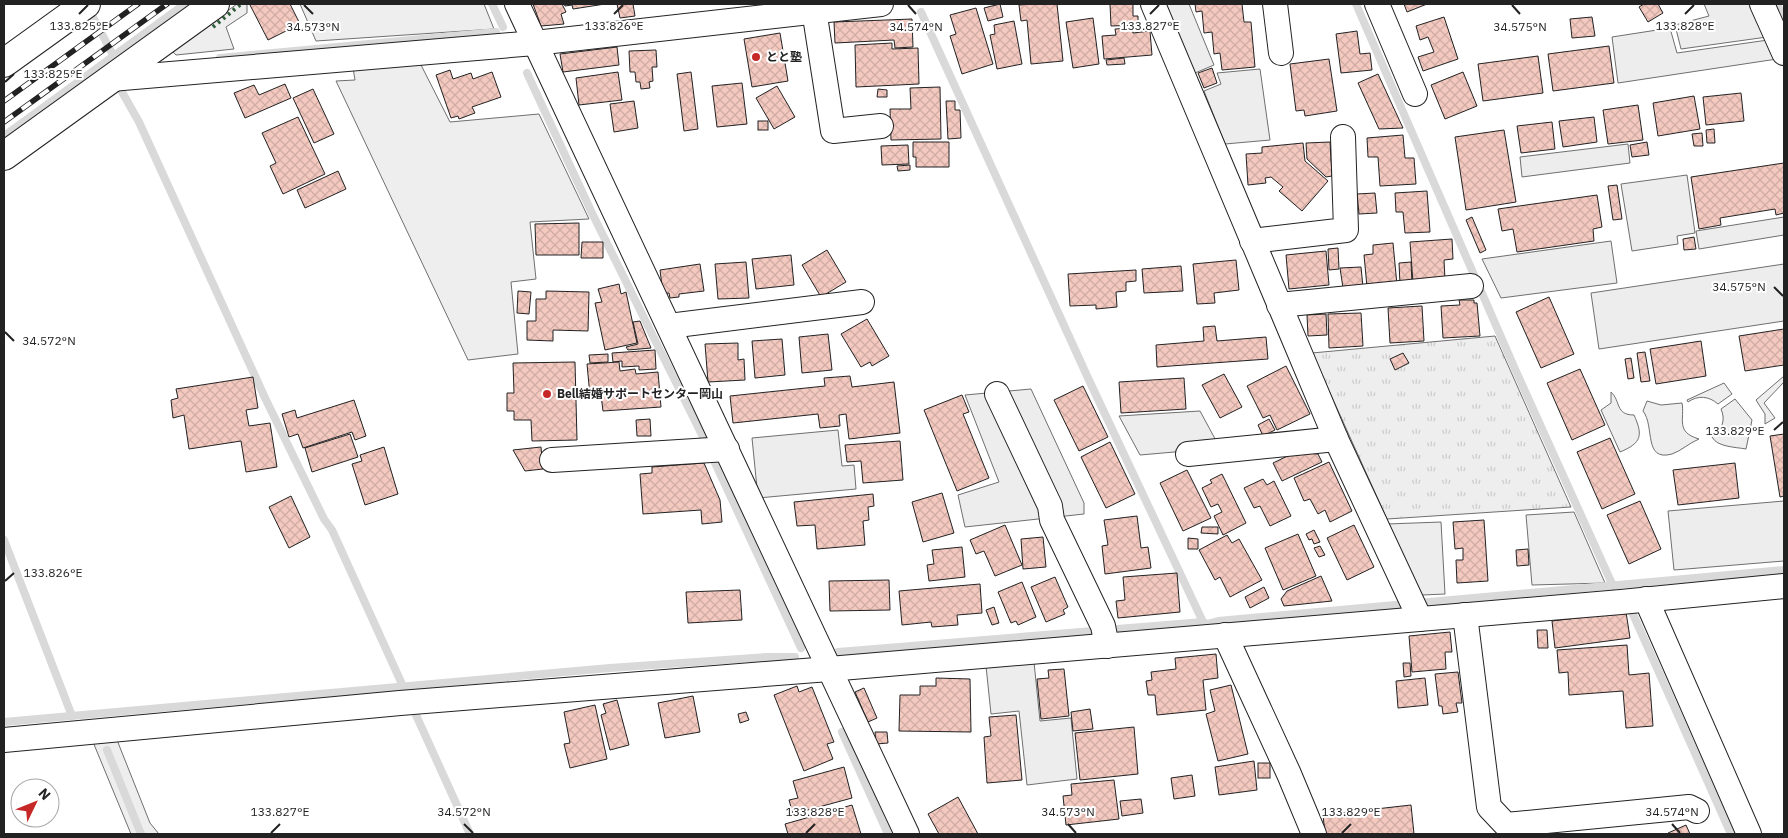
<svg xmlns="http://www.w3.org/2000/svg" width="1788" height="838" viewBox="0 0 1788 838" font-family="'IBM Plex Sans','Noto Sans JP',sans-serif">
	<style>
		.green { fill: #eee; stroke: #6f6f6f }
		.park { fill: url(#park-tufts); stroke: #6f6f6f }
		.parking { fill: #ededed; stroke: #6f6f6f }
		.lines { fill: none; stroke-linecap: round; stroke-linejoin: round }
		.stream { stroke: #d9d9d9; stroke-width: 8 }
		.building { fill: url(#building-cross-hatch); stroke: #222 }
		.minor-casing { stroke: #222; stroke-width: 26 }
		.tertiary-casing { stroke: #222; stroke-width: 30 }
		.minor { stroke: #fff; stroke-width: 24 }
		.tertiary { stroke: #fff; stroke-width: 28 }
		.rail-casing { stroke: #222; stroke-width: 5.5 }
		.rail { stroke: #fff; stroke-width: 4; stroke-dasharray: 11; stroke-linecap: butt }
		.hedge { stroke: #2f5e38; stroke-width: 4; stroke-dasharray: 2.5 4; stroke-linecap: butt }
		.ticks { fill: none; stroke: #222; stroke-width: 2 }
		.poi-dot { fill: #c62828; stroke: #fff; stroke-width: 2 }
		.labels { text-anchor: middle; stroke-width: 4; stroke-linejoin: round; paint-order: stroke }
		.poi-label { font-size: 12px; font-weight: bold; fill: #222; stroke: #fff; text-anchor: start }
		.ticks-label { font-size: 12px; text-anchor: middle; fill: #222; stroke: #fff; stroke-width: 4; stroke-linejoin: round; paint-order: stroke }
	</style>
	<defs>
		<pattern id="park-tufts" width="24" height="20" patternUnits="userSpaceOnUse" patternTransform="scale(1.25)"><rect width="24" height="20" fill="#eee"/><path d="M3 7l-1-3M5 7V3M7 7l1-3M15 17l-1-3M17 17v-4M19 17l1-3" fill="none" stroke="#ccc"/></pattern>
		<pattern id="building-cross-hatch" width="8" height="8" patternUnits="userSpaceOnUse" patternTransform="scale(1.25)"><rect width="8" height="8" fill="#f3c9c0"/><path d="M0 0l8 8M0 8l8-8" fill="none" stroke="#d0aca5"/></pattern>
	</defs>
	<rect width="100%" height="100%" fill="#fff"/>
	<!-- green -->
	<g class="green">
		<polygon points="237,4 247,4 247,13 226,27 234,49 176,55 172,51"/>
		<polygon points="300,4 484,4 494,29 316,41"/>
		<polygon points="420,63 450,122 539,114 589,219 530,222 536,279 511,282 518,354 468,360 336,81 355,80 353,68"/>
		<polygon points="1784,376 1784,382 1764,403 1775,418 1765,424 1765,414 1756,400"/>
		<path d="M1724,383L1732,394L1718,404C1709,396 1698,395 1688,402L1687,400Z"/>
		<path d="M1611,392C1621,401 1615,415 1634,415C1643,435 1642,443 1620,452L1601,410L1611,403Z"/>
		<path d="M1735,399L1752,420L1746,449C1735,447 1717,447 1712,437C1722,430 1726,420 1721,409Z"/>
		<path d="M1647,401L1661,405L1682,403C1685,419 1675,432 1699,439C1689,443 1681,451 1672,454C1643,462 1655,426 1643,411Z"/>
		<polygon points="1574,512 1605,583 1532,585 1526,515"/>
		<polygon points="117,740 150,823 159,834 131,834 93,742"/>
	</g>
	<!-- park -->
	<polygon class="park" points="1495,336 1571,507 1387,519 1312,353"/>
	<!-- parking -->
	<g class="parking">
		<polygon points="1166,4 1189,4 1214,65 1195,73"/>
		<polygon points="1704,4 1750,4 1767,37 1681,49 1675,25 1709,16"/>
		<polygon points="1670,28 1677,53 1768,40 1777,59 1618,83 1612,37"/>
		<polygon points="1260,69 1270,140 1225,144 1204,91 1221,84 1217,73"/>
		<polygon points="1628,144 1630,163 1522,177 1520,157"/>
		<polygon points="1687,175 1695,233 1677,236 1678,244 1632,251 1621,184"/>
		<polygon points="1784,217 1784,235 1699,249 1696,231"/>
		<polygon points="1611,241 1617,283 1501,298 1482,259"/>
		<polygon points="1784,264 1784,321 1599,349 1591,293"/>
		<polygon points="1031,389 1084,503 1084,514 965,527 958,495 999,482 965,395"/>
		<polygon points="1200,411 1220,448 1140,455 1119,416"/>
		<polygon points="838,430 842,466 854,465 856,489 758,498 752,438"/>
		<polygon points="1784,501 1784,561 1674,570 1668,511"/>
		<polygon points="1441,522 1445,594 1422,595 1387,524"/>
		<polygon points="1034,662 1040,721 1071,718 1077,779 1027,785 1019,711 991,714 986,666"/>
	</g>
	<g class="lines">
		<!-- stream -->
		<g class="stream">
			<polyline points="492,4 503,27"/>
			<polyline points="1356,4 1515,369 1613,586"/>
			<polyline points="1777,4 1784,20"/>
			<polyline points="921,12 1088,378 1203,622 1207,624 1212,632"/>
			<polyline points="93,17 113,55"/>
			<polyline points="220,58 496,32"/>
			<polyline points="527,73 591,211 703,437 801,648"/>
			<polyline points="122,92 139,122 266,400 324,519 332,530 470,834"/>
			<polyline points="4,136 185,4"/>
			<polyline points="4,540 72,716"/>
			<polyline points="1628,603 1731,834"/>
			<polyline points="1207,624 1218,621 1784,570"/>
			<polyline points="838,652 1203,622"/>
			<polyline points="4,722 610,668 766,657 795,657"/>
			<polyline points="842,732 888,834"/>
			<polyline points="107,750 141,834"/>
		</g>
	</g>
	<!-- building -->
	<g class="building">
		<polygon points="252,4 290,4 300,24 268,40 250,5"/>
		<polygon points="533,4 562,4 566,12 561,14 564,24 541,26"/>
		<polygon points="564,4 605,4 573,9 572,5 565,6"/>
		<polygon points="617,4 633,4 635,16 620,18"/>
		<polygon points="1000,4 1003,17 988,21 984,8"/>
		<polygon points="1031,4 1057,4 1063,61 1031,64 1027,20 1021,21 1019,5"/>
		<polygon points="1110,4 1133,4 1133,16 1138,16 1138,25 1111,26"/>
		<polygon points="1195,4 1242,4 1244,22 1251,22 1255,67 1222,70 1220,53 1214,54 1212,32 1204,33 1202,11 1196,12"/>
		<polygon points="1404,4 1427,4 1407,12"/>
		<polygon points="1644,4 1658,4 1663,13 1648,22 1639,7"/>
		<polygon points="976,8 993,64 962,74 950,36 956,34 950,15"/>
		<polygon points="1444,17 1458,59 1423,71 1418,57 1434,52 1428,37 1420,40 1416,26"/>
		<polygon points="1592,17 1595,36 1572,38 1570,19"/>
		<polygon points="1093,18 1099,64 1073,68 1066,22"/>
		<polygon points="912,19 913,47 895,48 894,40 835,43 834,22"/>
		<polygon points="1014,21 1022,64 997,69 990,35 995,34 994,25"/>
		<polygon points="1132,28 1133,33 1150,31 1152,55 1104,59 1102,36 1116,35 1115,29"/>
		<polygon points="1357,31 1360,54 1370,53 1372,70 1341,73 1336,34"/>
		<polygon points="780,33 788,81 752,87 744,39"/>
		<polygon points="892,43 892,49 918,48 919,84 856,87 855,45"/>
		<polygon points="1609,46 1614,83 1553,91 1548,54"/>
		<polygon points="617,47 619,65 563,72 560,54"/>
		<polygon points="656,50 657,67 652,67 653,81 649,82 650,88 641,89 640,82 636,82 635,72 630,72 629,51"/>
		<polygon points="1538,56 1543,93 1483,101 1478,64"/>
		<polygon points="1124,58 1125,64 1107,65 1106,60"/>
		<polygon points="1329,59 1337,111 1305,116 1304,110 1296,111 1290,64"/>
		<polygon points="1212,68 1217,83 1204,88 1198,73"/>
		<polygon points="450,70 453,79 471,73 473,79 492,72 501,97 472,107 475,113 459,119 458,116 451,118 436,75"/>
		<polygon points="618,72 622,100 579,105 576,78"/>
		<polygon points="691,72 698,129 684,131 677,74"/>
		<polygon points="1463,72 1477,106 1445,119 1431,85"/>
		<polygon points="1378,74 1403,128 1379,129 1358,83"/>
		<polygon points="742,83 747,124 717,127 712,86"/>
		<polygon points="285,84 291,98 245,118 234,93 254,85 259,95"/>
		<polygon points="777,86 795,117 774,129 756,98"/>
		<polygon points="940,87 941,139 891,140 890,109 911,109 910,88"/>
		<polygon points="313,89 334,134 314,143 293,98"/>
		<polygon points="878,89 887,90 887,97 877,97"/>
		<polygon points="1741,93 1744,121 1706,125 1703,97"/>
		<polygon points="1694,96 1700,129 1658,136 1653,103"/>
		<polygon points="634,101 638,128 614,132 610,104"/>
		<polygon points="946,101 955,101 955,110 960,110 961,138 948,139"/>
		<polygon points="1638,105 1643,140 1608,144 1603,110"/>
		<polygon points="298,117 325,174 283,194 270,166 276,163 262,133"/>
		<polygon points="1594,117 1597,142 1563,147 1559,121"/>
		<rect x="758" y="121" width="10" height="9"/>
		<polygon points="1552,122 1555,149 1521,153 1517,126"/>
		<polygon points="1714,129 1715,143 1707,143 1706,130"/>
		<polygon points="1504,130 1516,202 1466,210 1455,137"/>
		<polygon points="1702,133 1703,146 1694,146 1692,134"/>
		<polygon points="1403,135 1405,158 1414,158 1416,184 1380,186 1378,157 1368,157 1367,138"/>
		<polygon points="913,142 949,142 949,167 916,167 916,157 913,157"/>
		<polygon points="1330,142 1332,176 1326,177 1307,159 1306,143"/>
		<polygon points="1647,142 1649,155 1632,157 1630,145"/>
		<polygon points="1303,143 1305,161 1328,181 1302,211 1279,191 1283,187 1271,177 1265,178 1266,183 1248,185 1246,154 1262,153 1262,147"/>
		<polygon points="908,145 909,164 882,165 881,146"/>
		<polygon points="1784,163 1784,213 1776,215 1775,209 1720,218 1721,225 1699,229 1691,177"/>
		<polygon points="910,165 910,170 898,171 897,166"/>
		<polygon points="338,171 346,189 305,208 297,190"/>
		<polygon points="1617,185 1622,219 1613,220 1608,186"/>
		<polygon points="1427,191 1430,232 1405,233 1403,212 1396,212 1395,193"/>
		<polygon points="1375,193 1377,213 1359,214 1357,194"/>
		<polygon points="1597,195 1602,227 1593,229 1594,241 1517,252 1513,229 1502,231 1498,209"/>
		<polygon points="1472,217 1486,250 1480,253 1466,220"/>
		<polygon points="579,223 579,255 536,255 535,224"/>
		<polygon points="1694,237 1696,249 1684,250 1683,239"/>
		<polygon points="1452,239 1453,259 1444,260 1445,280 1413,283 1410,242"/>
		<polygon points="582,242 603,242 603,258 581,258"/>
		<polygon points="1393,243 1397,285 1367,287 1364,255 1373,254 1373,245"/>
		<polygon points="1338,248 1339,269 1329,270 1328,249"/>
		<polygon points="827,250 846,282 821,297 802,265"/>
		<polygon points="1326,251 1329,285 1289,289 1286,255"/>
		<polygon points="791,255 794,285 756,289 752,259"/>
		<polygon points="1236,260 1239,290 1214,293 1215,303 1197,304 1193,264"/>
		<polygon points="746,262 749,298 718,299 715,264"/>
		<polygon points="1411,262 1412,283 1400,284 1399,263"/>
		<polygon points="700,264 704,291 679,294 679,297 670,298 669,293 663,294 660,270"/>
		<polygon points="1181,266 1183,291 1144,293 1142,269"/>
		<polygon points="1361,267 1363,287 1343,288 1340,268"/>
		<polygon points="1136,270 1136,281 1126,282 1126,291 1116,292 1117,307 1096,309 1096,305 1070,306 1068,274"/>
		<polygon points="619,284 621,294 626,292 637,343 605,350 595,303 602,302 598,289"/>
		<polygon points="518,291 531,292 529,314 517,313"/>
		<polygon points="546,291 589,292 588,331 553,330 553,341 527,340 527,321 536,321 536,299 546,299"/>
		<polygon points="1549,297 1574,354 1541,368 1516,312"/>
		<polygon points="1459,300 1474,300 1474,303 1477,303 1480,336 1443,338 1441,306 1460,305"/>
		<polygon points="1422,306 1424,341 1390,343 1388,308"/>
		<polygon points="1361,313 1363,346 1329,348 1328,314"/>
		<polygon points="1326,314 1327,335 1308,336 1307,315"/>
		<polygon points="867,319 889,356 872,366 870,362 861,367 841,334"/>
		<polygon points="640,321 651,348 628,350 626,347 638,344 633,322"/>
		<polygon points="1215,326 1217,341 1266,337 1268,359 1157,367 1156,345 1204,341 1203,327"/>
		<polygon points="1784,329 1784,365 1745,371 1739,336"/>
		<polygon points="828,334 832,370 802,373 799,337"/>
		<polygon points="782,339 785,375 755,378 752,341"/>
		<polygon points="1701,341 1706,376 1656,384 1650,349"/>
		<polygon points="738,343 738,360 744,359 745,380 708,382 705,344"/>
		<polygon points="655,350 656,369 639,370 639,366 622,367 622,361 613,362 612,353"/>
		<polygon points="1645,352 1650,381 1641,382 1637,353"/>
		<polygon points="1403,353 1409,363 1395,370 1390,359"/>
		<polygon points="608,354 608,362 590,363 589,355"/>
		<polygon points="1631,358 1634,378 1628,379 1625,359"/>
		<polygon points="575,362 577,440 532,441 531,420 514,420 514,411 507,411 507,393 514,393 513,363"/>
		<polygon points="619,362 620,371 635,369 636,374 658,372 661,407 603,411 601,395 590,396 587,364"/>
		<polygon points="1286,366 1310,414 1277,430 1270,415 1263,418 1247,386"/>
		<polygon points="1580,369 1605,425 1572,440 1547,383"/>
		<polygon points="1224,374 1242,407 1220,418 1202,385"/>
		<polygon points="850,376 852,387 894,382 900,433 849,439 846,414 839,415 840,426 820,428 818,414 733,423 730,396 825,386 824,378"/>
		<polygon points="253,377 258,408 246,410 249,426 270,423 277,467 246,472 241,441 189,449 184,415 173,418 171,400 178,398 176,389"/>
		<polygon points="1184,378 1186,409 1121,413 1119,382"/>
		<polygon points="1083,386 1108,437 1079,451 1054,400"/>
		<polygon points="962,395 969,412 963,414 989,478 957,491 924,410"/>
		<polygon points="354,400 366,436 355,440 352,432 303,448 298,434 289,437 282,414 295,410 297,418"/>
		<polygon points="650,419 651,436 637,436 636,420"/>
		<polygon points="1269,419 1275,430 1263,436 1258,425"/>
		<polygon points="350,434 358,457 312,472 305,448"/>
		<polygon points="1784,434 1784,496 1780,497 1770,436"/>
		<polygon points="1610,438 1635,494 1602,509 1577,452"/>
		<polygon points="900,441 903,480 863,483 861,461 847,462 845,445"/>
		<polygon points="1110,442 1135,494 1106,508 1081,457"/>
		<polygon points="384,447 398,494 365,505 352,464 362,461 360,455"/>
		<polygon points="541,447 543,469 525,471 513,450"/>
		<polygon points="1296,452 1318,454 1322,462 1282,481 1273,463"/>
		<polygon points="1329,462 1352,511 1330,522 1325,510 1318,514 1310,499 1304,501 1294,478"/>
		<polygon points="704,463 720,500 722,522 702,524 701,510 643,514 640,474 652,473 652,467"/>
		<polygon points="1735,463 1739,498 1678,505 1673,470"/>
		<polygon points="1187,470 1211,518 1183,531 1160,483"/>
		<polygon points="1222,474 1246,523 1223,535 1214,516 1222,512 1218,504 1211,507 1202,488 1212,483 1210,480"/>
		<polygon points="1263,479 1267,485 1274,481 1291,516 1270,526 1260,506 1254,508 1244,488"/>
		<polygon points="942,493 954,533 923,542 912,502"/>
		<polygon points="873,494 874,506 868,507 869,520 863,521 865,545 817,549 815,525 797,526 794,502"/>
		<polygon points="291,496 310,537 289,548 269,507"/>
		<polygon points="1640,501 1661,549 1629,564 1607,515"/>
		<polygon points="1137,516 1141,548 1148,547 1151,568 1105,574 1102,546 1108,545 1104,520"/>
		<polygon points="1484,520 1488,581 1457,583 1456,560 1463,560 1463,548 1455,549 1453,522"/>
		<polygon points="1005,525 1022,565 995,576 984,551 976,554 970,540"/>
		<polygon points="1354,525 1374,567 1347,580 1327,538"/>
		<polygon points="1202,527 1218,527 1218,534 1201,533"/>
		<polygon points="1314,530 1320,542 1314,544 1312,539 1309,540 1306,534"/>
		<polygon points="1298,534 1316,576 1283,590 1265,548"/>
		<polygon points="1227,535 1232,543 1239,539 1262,580 1230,597 1220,577 1215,580 1199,550"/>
		<polygon points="1043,537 1046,567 1023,569 1021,539"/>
		<polygon points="1188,538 1198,539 1198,549 1188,549"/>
		<polygon points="1320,546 1325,555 1319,557 1314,548"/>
		<polygon points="962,547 965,577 929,581 927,565 934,564 932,550"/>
		<polygon points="1528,549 1529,565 1517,566 1516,550"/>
		<polygon points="1177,573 1180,612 1118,618 1116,601 1125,600 1123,577"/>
		<polygon points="1321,576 1332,601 1284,606 1281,599 1287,591"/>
		<polygon points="1055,577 1068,607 1063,610 1065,614 1046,622 1031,587"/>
		<polygon points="889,580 890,610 830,611 829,581"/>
		<polygon points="1022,582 1036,617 1018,625 1016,621 1011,623 998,592"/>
		<polygon points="980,584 982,613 957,615 958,625 932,627 931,622 902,625 899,591"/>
		<polygon points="1264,587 1269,598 1250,608 1245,597"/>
		<polygon points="740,590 742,620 688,623 686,592"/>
		<polygon points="994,607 999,623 992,625 986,610"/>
		<polygon points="1626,612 1630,638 1555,648 1552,621"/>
		<polygon points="1537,630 1547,630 1548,648 1538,648"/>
		<polygon points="1450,632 1452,652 1445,652 1446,669 1412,672 1409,636"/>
		<polygon points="1627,645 1629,675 1649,673 1653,726 1626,728 1623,691 1569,695 1568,672 1559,673 1557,650"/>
		<polygon points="1216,654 1218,678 1203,680 1206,710 1157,715 1155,695 1148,695 1146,681 1152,680 1151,672 1176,669 1175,658"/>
		<polygon points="1403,663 1410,663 1411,676 1404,677"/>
		<polygon points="1064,669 1069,716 1041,719 1037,679 1049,678 1048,670"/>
		<polygon points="1458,672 1462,703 1456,703 1458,712 1443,714 1442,706 1439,706 1435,674"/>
		<polygon points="936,678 970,679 971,732 899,731 900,695 920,695 920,686 936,686"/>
		<polygon points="1425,678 1428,705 1398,708 1396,681"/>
		<polygon points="1231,685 1248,754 1218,761 1206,714 1215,711 1210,690"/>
		<polygon points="797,686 799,692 812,687 834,742 827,744 833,759 804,771 774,695"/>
		<polygon points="864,688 877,718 868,722 855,692"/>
		<polygon points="693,696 700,732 665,738 658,703"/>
		<polygon points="617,700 629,745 610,750 601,715 606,713 603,704"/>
		<polygon points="595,705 607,759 570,768 564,744 570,743 564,712"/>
		<polygon points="1090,709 1093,729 1073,731 1071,712"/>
		<polygon points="746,712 749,720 740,723 738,714"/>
		<polygon points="1016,715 1022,780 987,783 984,737 991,736 989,717"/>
		<polygon points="1134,727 1138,774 1080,780 1075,733"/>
		<polygon points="875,732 887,732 888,743 876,744"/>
		<polygon points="1254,761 1257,790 1219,795 1215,767"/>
		<rect x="1258" y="763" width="12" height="15"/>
		<polygon points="844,767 852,798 793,814 789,800 798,798 793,781"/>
		<polygon points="1192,775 1195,796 1174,799 1171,778"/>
		<polygon points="1114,780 1119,819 1066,825 1063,796 1072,795 1071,784"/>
		<polygon points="958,797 978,834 939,834 928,814"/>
		<polygon points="1141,799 1143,813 1122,816 1120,801"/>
		<polygon points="852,805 861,834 788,834 785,824"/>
		<polygon points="1411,805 1414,834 1325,834 1323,815"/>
		<polygon points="1686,825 1690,834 1669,834 1668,833"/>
	</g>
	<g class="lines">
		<!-- minor casing -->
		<g class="minor-casing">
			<g id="minor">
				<polyline points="517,4 907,834"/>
				<polyline points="1153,4 1336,439 1420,619"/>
				<polyline points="1275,4 1281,53"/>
				<polyline points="1377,4 1415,94"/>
				<polyline points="1762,4 1784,53"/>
				<polyline points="814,10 833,131 881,126"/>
				<polyline points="111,79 535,43 881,4"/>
				<polyline points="1252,241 1346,230 1343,137"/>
				<polyline points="1279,305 1471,286"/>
				<polyline points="669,326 862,302"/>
				<polyline points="997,394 1050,506 1052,520 1103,626 1107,646"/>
				<polyline points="1188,454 1336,439"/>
				<polyline points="552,460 727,449"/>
				<polyline points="1646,599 1749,834"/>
				<polyline points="1465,615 1489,807 1506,825 1689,807 1697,811"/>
				<polyline points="1225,635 1289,774 1314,834"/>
				<polyline points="4,740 400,703 829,669 1621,602 1784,586"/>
			</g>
		</g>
		<!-- tertiary casing -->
		<g class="tertiary-casing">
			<g id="tertiary">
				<polyline points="4,63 86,4"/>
				<polyline points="4,156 215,4"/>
			</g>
		</g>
		<!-- minor -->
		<use href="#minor" class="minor"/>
		<!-- tertiary -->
		<use href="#tertiary" class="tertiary"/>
		<!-- rail casing -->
		<g class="rail-casing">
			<g id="rail">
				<polyline points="4,101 138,4"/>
				<polyline points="4,122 167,4"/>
			</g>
		</g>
		<!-- rail -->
		<use href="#rail" class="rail"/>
		<!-- hedge -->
		<polyline class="hedge" points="213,27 241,4"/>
	</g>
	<!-- ticks -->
	<path class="ticks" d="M304,5L313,14M908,5L916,14M1512,5L1520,14M79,14L88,5M614,14L623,5M1150,14L1159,5M1685,14L1694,5M5,82L14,74M1774,287L1783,296M5,332L14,341M1774,430L1783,422M5,581L14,573M464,824L473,833M1068,824L1076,833M1672,824L1680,833M271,833L280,824M806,833L815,824M1342,833L1351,824"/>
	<!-- markers -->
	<g class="poi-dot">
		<circle cx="756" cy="57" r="5"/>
		<circle cx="547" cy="394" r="5"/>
	</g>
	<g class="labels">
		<!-- poi labels -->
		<g class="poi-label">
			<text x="766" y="61">とと塾</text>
			<text x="557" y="398">Bell結婚サポートセンター岡山</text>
		</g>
	</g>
	<g class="ticks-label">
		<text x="79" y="30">133.825°E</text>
		<text x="614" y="30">133.826°E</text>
		<text x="1150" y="30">133.827°E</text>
		<text x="1685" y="30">133.828°E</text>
		<text x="916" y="31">34.574°N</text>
		<text x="313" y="31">34.573°N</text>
		<text x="1520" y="31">34.575°N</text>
		<text x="53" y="78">133.825°E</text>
		<text x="1739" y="291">34.575°N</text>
		<text x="49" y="345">34.572°N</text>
		<text x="1735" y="435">133.829°E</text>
		<text x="53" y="577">133.826°E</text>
		<text x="464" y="816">34.572°N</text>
		<text x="1068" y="816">34.573°N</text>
		<text x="1672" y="816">34.574°N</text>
		<text x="280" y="816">133.827°E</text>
		<text x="815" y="816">133.828°E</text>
		<text x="1351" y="816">133.829°E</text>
	</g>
	<!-- border -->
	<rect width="1788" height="838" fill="none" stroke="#222222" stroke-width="10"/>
	<!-- north arrow -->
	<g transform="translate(35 803) rotate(47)"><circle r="24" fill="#ffffff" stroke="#a7a7a7"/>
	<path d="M0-4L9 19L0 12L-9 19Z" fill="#c62828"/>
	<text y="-8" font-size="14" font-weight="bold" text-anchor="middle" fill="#222222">N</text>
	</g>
</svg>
